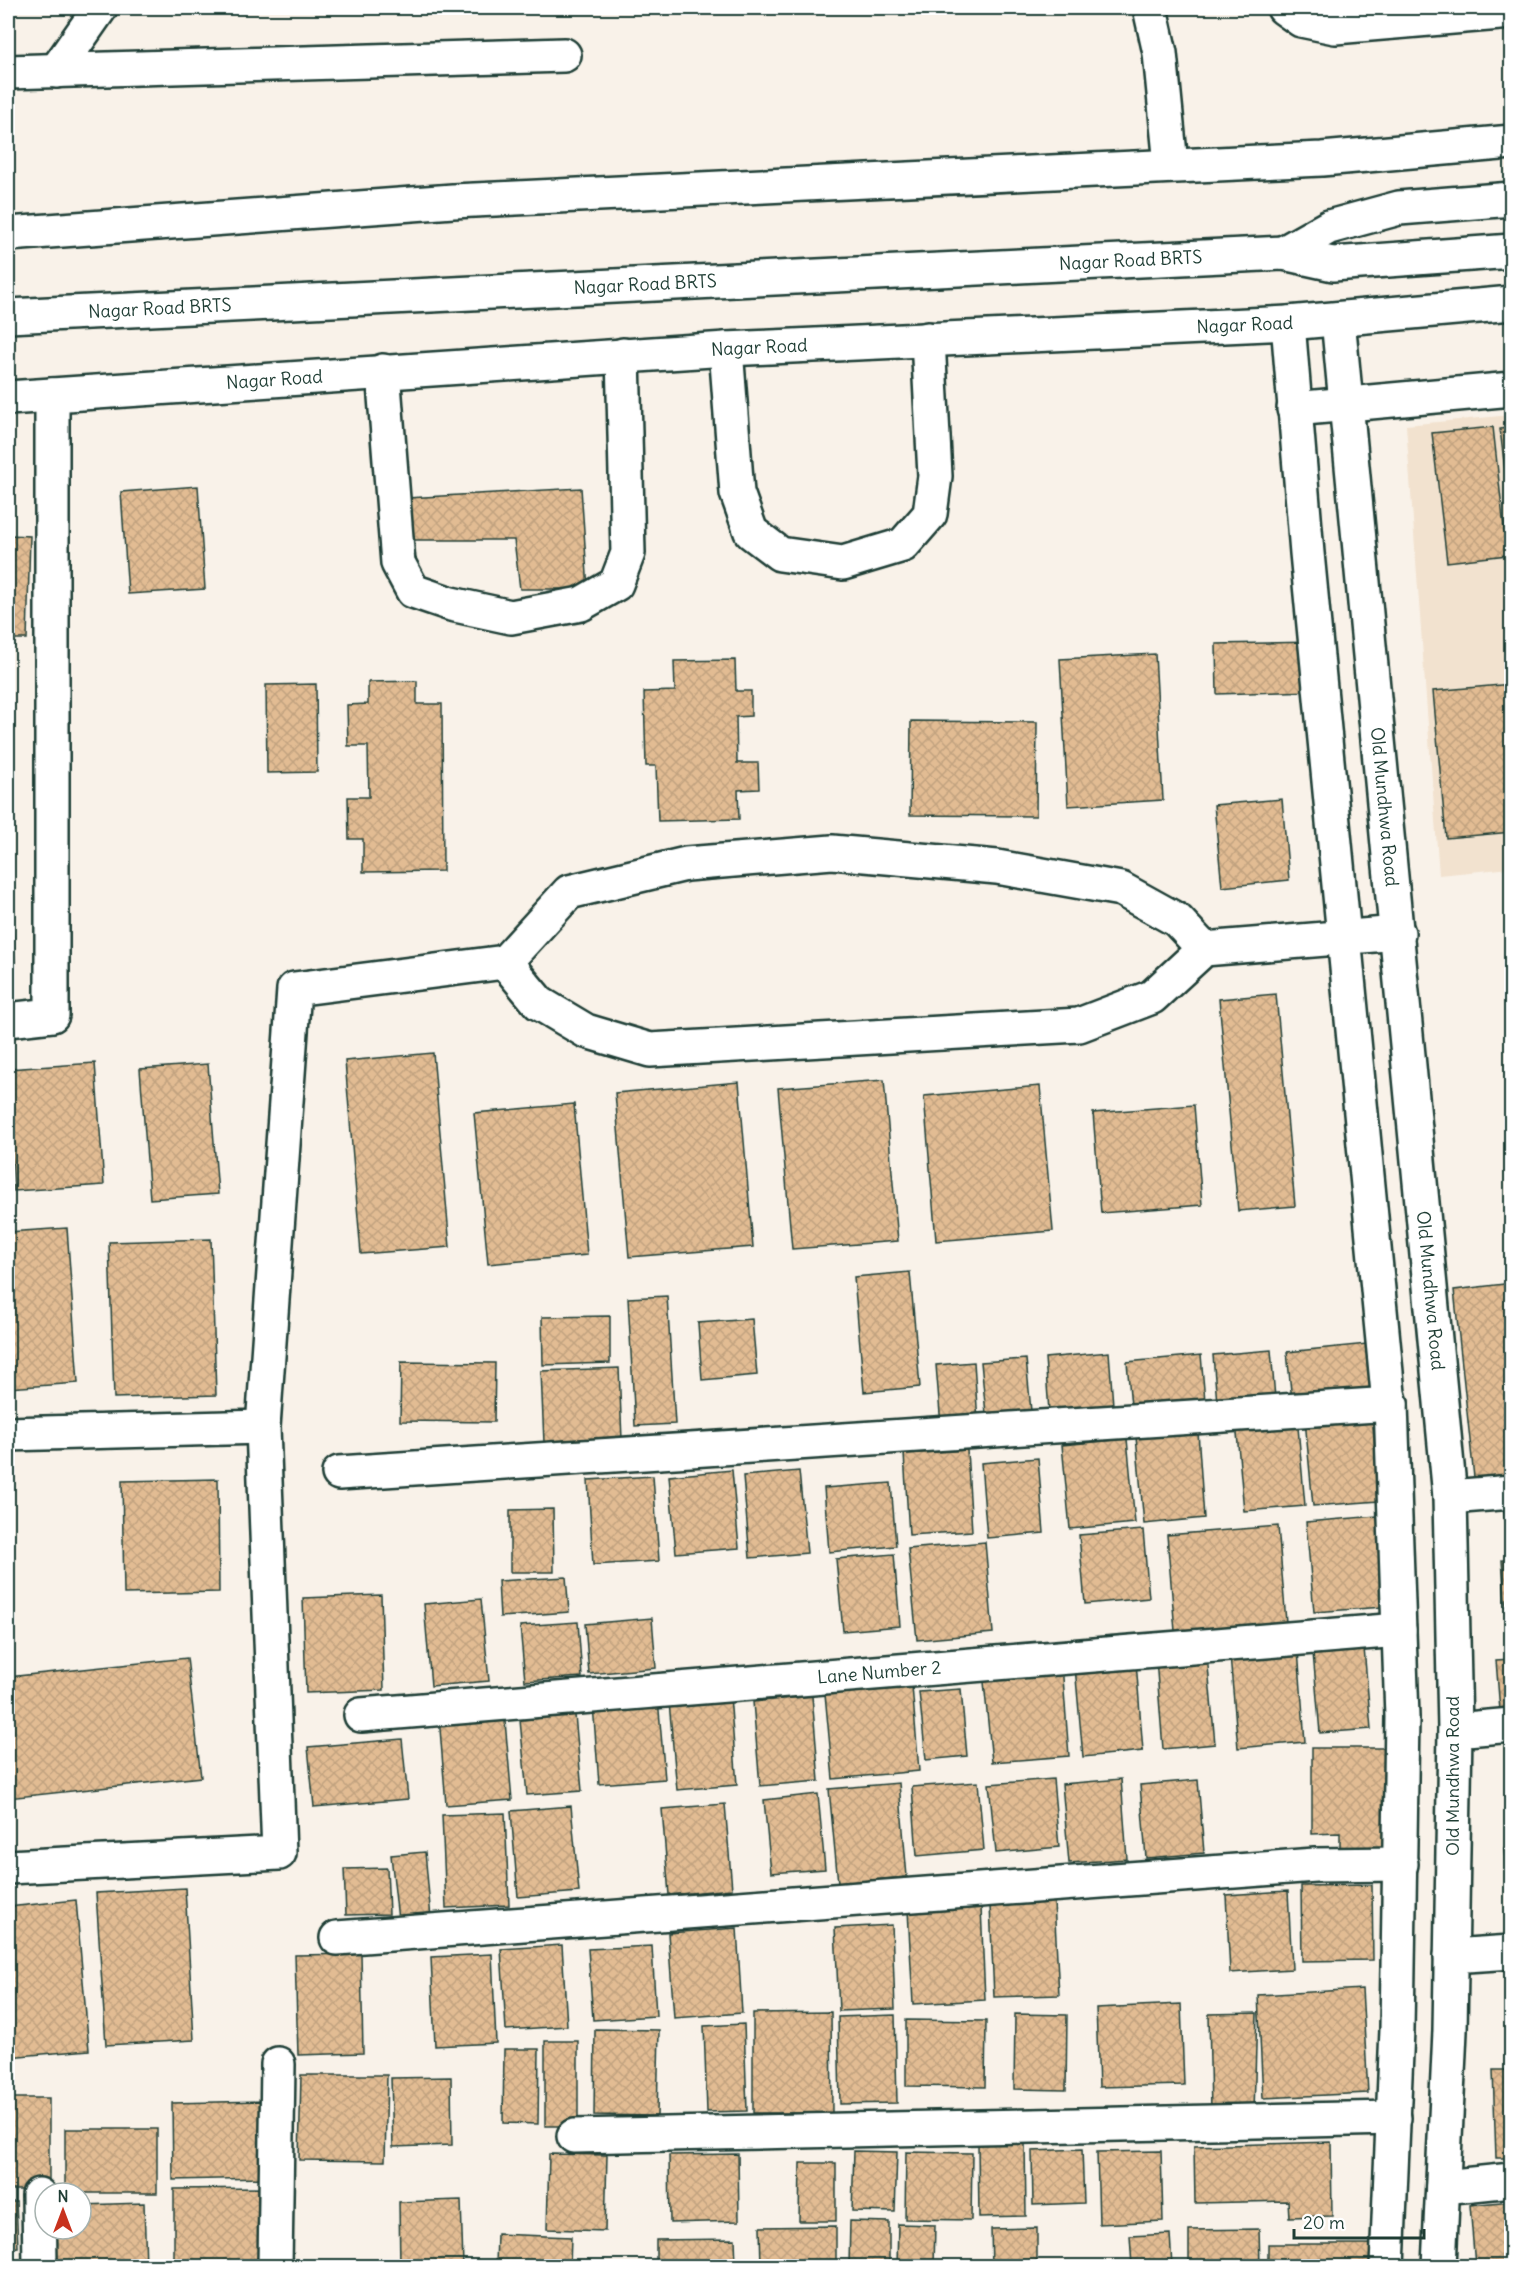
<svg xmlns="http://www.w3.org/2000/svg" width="1519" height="2274" viewBox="0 0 1519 2274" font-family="Delius,sans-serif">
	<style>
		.built { fill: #f2e2cf }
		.building { fill: url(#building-cross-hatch); stroke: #1f3d34; stroke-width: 1.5 }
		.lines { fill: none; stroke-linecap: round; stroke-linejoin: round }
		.minor-casing { stroke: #1f3d34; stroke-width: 38 }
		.highway-casing { stroke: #1f3d34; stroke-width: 38 }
		.minor { stroke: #fff; stroke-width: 33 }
		.highway { stroke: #fff; stroke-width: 33 }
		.labels { text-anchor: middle; stroke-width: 4.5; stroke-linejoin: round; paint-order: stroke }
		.street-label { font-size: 18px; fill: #1f3d34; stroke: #fff }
	</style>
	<defs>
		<pattern id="building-cross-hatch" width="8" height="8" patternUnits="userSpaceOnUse" patternTransform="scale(1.5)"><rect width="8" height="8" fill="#e2bc93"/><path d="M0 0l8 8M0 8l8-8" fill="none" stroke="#c1a27f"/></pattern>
	</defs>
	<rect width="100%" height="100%" fill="#f9f2e9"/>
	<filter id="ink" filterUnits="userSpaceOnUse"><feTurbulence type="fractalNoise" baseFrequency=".0167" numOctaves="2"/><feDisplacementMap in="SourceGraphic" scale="12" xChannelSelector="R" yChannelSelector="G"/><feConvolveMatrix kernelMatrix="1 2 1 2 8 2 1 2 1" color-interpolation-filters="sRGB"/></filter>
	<g filter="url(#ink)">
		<!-- built -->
		<polygon class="built" points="1511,415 1511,868 1439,875 1406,425"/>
		<!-- building -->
		<g class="building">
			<polygon points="1493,427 1507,555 1447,562 1432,433"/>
			<polygon points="1512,427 1512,528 1500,429"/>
			<polygon points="198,486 205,589 128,594 121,492"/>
			<polygon points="581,488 588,589 520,589 514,540 412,540 407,498"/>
			<polygon points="8,535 30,536 27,639 8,639"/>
			<polygon points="1314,642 1316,691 1217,694 1216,644"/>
			<polygon points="1155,654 1163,800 1068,806 1060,659"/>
			<polygon points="735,660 736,691 751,691 751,716 736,717 737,763 758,763 759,789 738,790 739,819 658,821 656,766 646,766 644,692 675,691 674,661"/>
			<polygon points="417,681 417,704 442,704 443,871 363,872 363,839 349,839 348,797 369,797 368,746 348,746 347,705 368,704 368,682"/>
			<polygon points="316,684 317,772 267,773 266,685"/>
			<polygon points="1512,684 1512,832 1446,838 1433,691"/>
			<polygon points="911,721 1037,722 1036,816 910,815"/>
			<polygon points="1282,799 1289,880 1222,887 1214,805"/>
			<polygon points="8,836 15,964 8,964"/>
			<polygon points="1276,994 1295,1206 1238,1211 1219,999"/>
			<polygon points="433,1053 450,1247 361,1254 345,1061"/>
			<polygon points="95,1063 104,1185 14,1191 8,1069"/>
			<polygon points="208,1064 218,1194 150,1199 140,1069"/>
			<polygon points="884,1080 898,1241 792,1249 778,1088"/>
			<polygon points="739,1082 753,1247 629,1257 615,1093"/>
			<polygon points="1040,1086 1053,1231 936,1241 924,1096"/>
			<polygon points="574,1104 587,1255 488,1264 474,1113"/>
			<polygon points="1194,1105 1202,1205 1101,1213 1093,1113"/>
			<polygon points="67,1228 78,1383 8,1388 8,1232"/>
			<polygon points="211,1239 216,1395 114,1398 109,1242"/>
			<polygon points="910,1272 920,1387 864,1392 854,1277"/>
			<polygon points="1512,1283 1512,1483 1475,1487 1454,1290"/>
			<polygon points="667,1296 675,1424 635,1426 628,1298"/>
			<polygon points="610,1316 610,1363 543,1365 542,1317"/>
			<polygon points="752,1319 757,1375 702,1380 698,1323"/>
			<polygon points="1367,1344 1371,1394 1292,1401 1287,1352"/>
			<polygon points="1271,1350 1275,1398 1217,1403 1213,1355"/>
			<polygon points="1109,1352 1113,1405 1049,1411 1045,1358"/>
			<polygon points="1201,1355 1205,1401 1131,1406 1127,1362"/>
			<polygon points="1026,1359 1031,1411 986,1414 981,1362"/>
			<polygon points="401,1362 495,1363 494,1422 400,1421"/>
			<polygon points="974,1362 978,1422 941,1426 936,1365"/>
			<polygon points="619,1368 622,1440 544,1443 541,1371"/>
			<polygon points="1372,1414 1379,1501 1313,1506 1305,1420"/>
			<polygon points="1297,1416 1305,1506 1244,1511 1236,1422"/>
			<polygon points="1198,1432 1204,1518 1144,1524 1136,1437"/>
			<polygon points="1127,1439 1135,1523 1070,1529 1062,1445"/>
			<polygon points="967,1450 972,1531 909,1535 904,1454"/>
			<polygon points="1038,1458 1044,1533 987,1538 981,1463"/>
			<polygon points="732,1470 739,1548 676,1553 669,1476"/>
			<polygon points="799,1471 807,1553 750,1558 743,1476"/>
			<polygon points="653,1476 659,1561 593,1565 588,1480"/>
			<polygon points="218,1479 219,1592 124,1594 122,1481"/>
			<polygon points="891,1483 896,1546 829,1552 824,1488"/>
			<polygon points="553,1509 554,1572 510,1572 510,1510"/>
			<polygon points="1504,1510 1512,1510 1512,1546 1506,1546"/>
			<polygon points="1377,1516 1384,1607 1314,1612 1306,1522"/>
			<polygon points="1278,1526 1286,1622 1175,1631 1167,1535"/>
			<polygon points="1143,1530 1149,1598 1085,1604 1079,1535"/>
			<polygon points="985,1542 993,1633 917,1640 908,1549"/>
			<polygon points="894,1554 900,1626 843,1631 836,1559"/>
			<polygon points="1502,1560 1512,1560 1512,1652 1509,1652"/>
			<polygon points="566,1577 569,1612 500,1617 498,1581"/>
			<polygon points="381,1595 384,1690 306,1693 303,1598"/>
			<polygon points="481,1599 489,1681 431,1686 424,1604"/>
			<polygon points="652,1618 656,1668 589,1674 585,1624"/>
			<polygon points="578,1622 582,1677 525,1681 520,1626"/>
			<polygon points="1364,1648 1371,1729 1320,1733 1313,1653"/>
			<polygon points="1298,1650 1305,1742 1238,1748 1230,1656"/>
			<polygon points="1207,1655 1215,1744 1163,1749 1156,1659"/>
			<polygon points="187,1658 201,1777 8,1798 8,1677"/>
			<polygon points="1512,1659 1512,1710 1500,1711 1496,1660"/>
			<polygon points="1136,1662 1143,1751 1083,1757 1075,1667"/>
			<polygon points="1062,1665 1069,1756 992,1762 983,1672"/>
			<polygon points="912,1686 919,1771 833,1779 825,1694"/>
			<polygon points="961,1689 967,1756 926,1760 919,1692"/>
			<polygon points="730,1696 737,1785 677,1790 669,1702"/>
			<polygon points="812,1696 819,1781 760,1786 753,1702"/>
			<polygon points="658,1699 665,1779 599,1784 593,1705"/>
			<polygon points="504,1710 512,1800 446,1805 439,1716"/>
			<polygon points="575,1715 582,1791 527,1795 520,1720"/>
			<polygon points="402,1739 408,1799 314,1807 308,1747"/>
			<polygon points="1312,1748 1385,1748 1386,1851 1340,1851 1340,1833 1312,1834"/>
			<polygon points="1053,1779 1059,1847 996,1853 989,1784"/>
			<polygon points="1121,1779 1127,1859 1069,1863 1062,1784"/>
			<polygon points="1198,1780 1204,1853 1146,1858 1140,1785"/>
			<polygon points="978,1782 984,1850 917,1856 912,1787"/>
			<polygon points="899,1783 907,1877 838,1883 829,1789"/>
			<polygon points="818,1794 825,1869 771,1873 764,1800"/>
			<polygon points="725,1804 732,1889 669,1895 662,1809"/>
			<polygon points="571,1806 579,1892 518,1897 511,1811"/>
			<polygon points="505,1813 509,1905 446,1908 442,1815"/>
			<polygon points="1504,1848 1512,1848 1511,1931"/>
			<polygon points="425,1852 431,1918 398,1920 391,1855"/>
			<polygon points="387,1868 389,1914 346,1915 344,1869"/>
			<polygon points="1372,1885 1373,1960 1302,1961 1301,1886"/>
			<polygon points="185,1888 194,2040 106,2045 96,1893"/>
			<polygon points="1288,1891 1292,1969 1230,1973 1226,1895"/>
			<polygon points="76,1900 89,2050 8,2057 8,1907"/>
			<polygon points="1054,1902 1059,1995 994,1997 990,1905"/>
			<polygon points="981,1907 985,2000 913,2004 908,1910"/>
			<polygon points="892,1925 895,2009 839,2011 835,1928"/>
			<polygon points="737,1928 742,2013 674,2018 668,1933"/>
			<polygon points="562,1945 567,2026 506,2030 501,1949"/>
			<polygon points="652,1946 656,2016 593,2020 588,1949"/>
			<polygon points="361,1954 363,2053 298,2055 295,1955"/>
			<polygon points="492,1954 496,2043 435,2046 431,1957"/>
			<polygon points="1362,1989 1368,2093 1263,2098 1258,1995"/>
			<polygon points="1181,2004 1184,2085 1099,2087 1096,2008"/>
			<polygon points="831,2012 832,2113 753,2113 753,2013"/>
			<polygon points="1257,2013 1254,2111 1211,2112 1209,2014"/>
			<polygon points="1015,2014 1067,2015 1066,2090 1014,2089"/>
			<polygon points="895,2015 897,2103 840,2104 838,2017"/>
			<polygon points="906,2020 986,2021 985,2087 906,2086"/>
			<polygon points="744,2024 747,2111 707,2112 704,2026"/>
			<polygon points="595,2029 659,2030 657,2116 594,2115"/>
			<rect x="545" y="2041" width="33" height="85"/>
			<polygon points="504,2049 539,2049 538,2124 503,2123"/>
			<polygon points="1493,2070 1512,2070 1512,2158 1496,2158"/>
			<polygon points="301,2075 387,2075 385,2161 299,2160"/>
			<polygon points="451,2077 452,2145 393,2147 391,2078"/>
			<rect x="9" y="2098" width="40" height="92"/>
			<polygon points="265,2101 266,2178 173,2180 172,2103"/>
			<rect x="65" y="2129" width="92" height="64"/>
			<polygon points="1331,2142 1332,2216 1289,2217 1288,2201 1195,2203 1194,2146"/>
			<polygon points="978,2144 1025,2144 1026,2216 979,2217"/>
			<polygon points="1082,2149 1084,2203 1033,2205 1032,2151"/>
			<polygon points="854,2151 897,2152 895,2212 852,2211"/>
			<polygon points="1161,2151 1163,2221 1099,2224 1097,2152"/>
			<polygon points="906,2152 972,2153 971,2220 905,2219"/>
			<polygon points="549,2154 607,2155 605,2231 547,2229"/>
			<polygon points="738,2154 739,2221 670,2223 669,2155"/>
			<polygon points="800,2163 836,2163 836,2221 799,2221"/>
			<polygon points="264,2188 265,2266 174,2266 174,2189"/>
			<polygon points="461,2200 463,2266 400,2266 399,2202"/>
			<polygon points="1512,2201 1512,2266 1475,2266 1470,2205"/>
			<polygon points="8,2202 16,2202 18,2247 8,2248"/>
			<polygon points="144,2203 146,2266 54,2266 53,2229 81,2229 81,2205"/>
			<polygon points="850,2221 889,2222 889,2266 849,2266"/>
			<polygon points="898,2224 935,2225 934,2266 897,2266"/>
			<polygon points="836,2226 836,2266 761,2266 760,2227"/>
			<polygon points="1037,2228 1037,2266 992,2266 991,2229"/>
			<polygon points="1259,2229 1260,2266 1189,2266 1189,2230"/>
			<polygon points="497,2234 571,2237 570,2266 496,2266"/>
			<polygon points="1170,2234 1172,2266 1132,2266 1130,2236"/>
			<polygon points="735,2239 736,2266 656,2266 656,2240"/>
			<rect x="1268" y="2244" width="105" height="22"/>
		</g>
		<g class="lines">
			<!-- minor casing -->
			<g class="minor-casing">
				<g id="minor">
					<polyline points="1150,8 1160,53 1171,165"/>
					<polyline points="1284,8 1301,20 1335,27 1512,12"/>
					<polyline points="56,71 100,8"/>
					<polyline points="8,72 564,55"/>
					<polyline points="1283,253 1329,227 1399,208 1512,199"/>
					<path id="s1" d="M8,316L1283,253L1333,264L1512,251"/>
					<path id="s2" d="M1338,319L1450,1497L1455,1730L1450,2031L1439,2266"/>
					<polyline points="1288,323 1307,553 1388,1393 1391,1404 1402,1717 1397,2029 1387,2266"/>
					<polyline points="726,349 737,493 751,532 780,554 843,563 903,545 930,514 935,476 928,339"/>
					<polyline points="383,371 398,563 413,591 451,604 511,617 581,604 616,584 628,553 623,355"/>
					<polyline points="1294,409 1512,389"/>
					<polyline points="505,962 539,1003 586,1031 650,1050 1079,1025 1152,997 1204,949 1398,933"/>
					<polyline points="8,1020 52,1015 52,395"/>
					<polyline points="8,1434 263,1427"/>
					<polyline points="339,1473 1391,1404"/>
					<polyline points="1450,1497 1512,1492"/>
					<path id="s3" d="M361,1715L1399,1630"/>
					<polyline points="1455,1730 1512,1725"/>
					<polyline points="8,1867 279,1853 263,1427 294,989 505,962 569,892 686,864 832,852 997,867 1121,889 1177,920 1204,949"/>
					<polyline points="337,1938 1315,1865 1401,1864"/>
					<polyline points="1451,1956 1512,1952"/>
					<polyline points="574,2136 1394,2118"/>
					<polyline points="1443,2187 1512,2180"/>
					<polyline points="39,2195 40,2266"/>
					<polyline points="275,2266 278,2064"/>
				</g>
			</g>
			<!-- highway casing -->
			<g class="highway-casing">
				<g id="highway">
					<polyline points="8,234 453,201 1322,159 1512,142"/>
					<path id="s4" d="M8,398L726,349L1288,323L1512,303"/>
				</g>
			</g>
			<!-- minor -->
			<use href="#minor" class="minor"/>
			<!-- highway -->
			<use href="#highway" class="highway"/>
		</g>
	</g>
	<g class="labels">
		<!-- street labels -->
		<g class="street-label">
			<text dy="6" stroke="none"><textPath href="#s1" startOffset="1124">Nagar Road BRTS</textPath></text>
			<text dy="6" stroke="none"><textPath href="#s1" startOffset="638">Nagar Road BRTS</textPath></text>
			<text dy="6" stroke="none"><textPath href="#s1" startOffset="152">Nagar Road BRTS</textPath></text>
			<text dy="6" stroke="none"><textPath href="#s4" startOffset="1239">Nagar Road</textPath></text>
			<text dy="6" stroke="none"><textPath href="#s4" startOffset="753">Nagar Road</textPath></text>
			<text dy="6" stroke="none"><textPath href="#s4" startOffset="267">Nagar Road</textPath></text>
			<text dy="6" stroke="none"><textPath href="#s2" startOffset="490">Old Mundhwa Road</textPath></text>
			<text dy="6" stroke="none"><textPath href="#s2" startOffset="976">Old Mundhwa Road</textPath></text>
			<text dy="6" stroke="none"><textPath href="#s3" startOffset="520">Lane Number 2</textPath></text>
			<text transform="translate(1453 1776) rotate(-90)" y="6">Old Mundhwa Road</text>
		</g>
	</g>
	<!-- margin -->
	<rect width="1519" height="2274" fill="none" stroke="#fff" stroke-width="30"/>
	<rect x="15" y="15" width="1489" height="2244" fill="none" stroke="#1f3d34" stroke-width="2" filter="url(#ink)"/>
	<!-- north arrow -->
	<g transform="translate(63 2211)"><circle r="28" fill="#ffffff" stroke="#a5b1ae" stroke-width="1.5"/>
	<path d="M0-4.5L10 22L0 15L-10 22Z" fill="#c8321e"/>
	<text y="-9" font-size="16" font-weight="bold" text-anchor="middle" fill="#1f3d34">N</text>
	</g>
	<!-- scale -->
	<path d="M1294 2229v9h130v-9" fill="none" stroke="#1f3d34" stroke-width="3"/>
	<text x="1303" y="2229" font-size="18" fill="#1f3d34" stroke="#ffffff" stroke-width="4.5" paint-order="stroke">20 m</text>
</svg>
